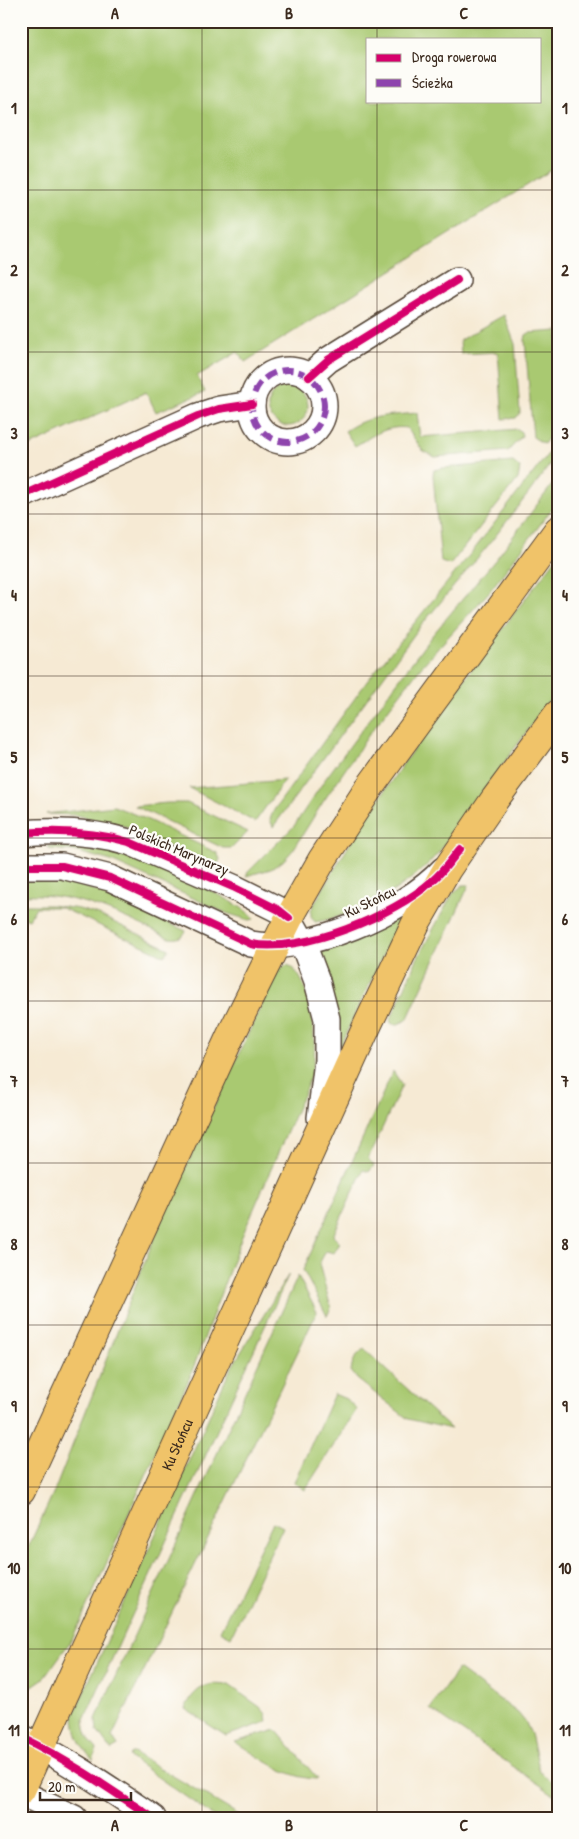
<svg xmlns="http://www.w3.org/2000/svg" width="579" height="1839" viewBox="0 0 579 1839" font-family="'Patrick Hand',sans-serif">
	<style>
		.green { fill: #a9c971; stroke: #727a48; fill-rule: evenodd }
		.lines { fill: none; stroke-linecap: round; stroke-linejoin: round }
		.street-casing { stroke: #574739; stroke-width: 28 }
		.primary-casing { stroke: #574739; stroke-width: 30 }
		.street { stroke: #fff; stroke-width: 25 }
		.primary { stroke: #f0c369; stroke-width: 28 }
		.quiet { stroke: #8e44ad; stroke-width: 6; stroke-dasharray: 12 6; stroke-linecap: butt }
		.cycleway-casing { stroke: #fdfcf7; stroke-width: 11 }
		.cycleway { stroke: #d6006c; stroke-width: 8 }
		.grid { fill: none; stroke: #3b2a1e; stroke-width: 1; stroke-opacity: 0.55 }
		.labels { text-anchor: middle; stroke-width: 4.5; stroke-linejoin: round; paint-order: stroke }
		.street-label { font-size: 15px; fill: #3b2a1e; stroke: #fdfcf7 }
		.neatline { fill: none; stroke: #3b2a1e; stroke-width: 2 }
		.grid-label { font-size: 16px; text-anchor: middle; font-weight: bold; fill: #3b2a1e }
	</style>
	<rect width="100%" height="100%" fill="#fdfcf7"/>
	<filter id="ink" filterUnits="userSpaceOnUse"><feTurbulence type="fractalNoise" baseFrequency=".02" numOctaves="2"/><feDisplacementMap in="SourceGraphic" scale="10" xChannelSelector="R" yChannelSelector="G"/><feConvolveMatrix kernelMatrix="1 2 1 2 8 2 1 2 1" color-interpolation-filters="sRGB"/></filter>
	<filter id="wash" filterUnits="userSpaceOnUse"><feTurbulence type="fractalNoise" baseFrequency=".0096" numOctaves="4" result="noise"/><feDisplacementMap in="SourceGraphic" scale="20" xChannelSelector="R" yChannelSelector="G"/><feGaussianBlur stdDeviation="1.12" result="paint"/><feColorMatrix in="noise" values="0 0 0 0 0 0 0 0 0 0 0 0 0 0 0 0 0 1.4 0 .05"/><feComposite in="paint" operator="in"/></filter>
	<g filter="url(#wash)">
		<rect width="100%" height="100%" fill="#f6ead4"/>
		<!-- green -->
		<g class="green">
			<path d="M21,21H558V166L245,362L238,352L197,376L205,392L156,412L146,392L21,450ZM368,39H540V101H368Z"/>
			<polygon points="504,315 515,344 520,413 516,418 503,419 498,352 461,354 460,340"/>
			<polygon points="558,331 558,425 544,444 533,437 525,340 526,335 529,333"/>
			<circle cx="288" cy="406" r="20"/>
			<path d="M417,413L420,437L518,429L521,432L522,436L508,451L435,457L423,451L407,428C387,425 372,436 355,446L345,431C370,414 389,416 417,413Z"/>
			<polygon points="558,441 558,454 528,494 490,543 419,628 273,827 270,819 274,810 368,680 476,547"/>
			<polygon points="513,462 520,468 518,479 450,565 441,562 433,475 434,470 443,468"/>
			<polygon points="558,477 558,501 489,592 420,668 370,733 323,802 293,850 283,861 271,869 246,876 248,872 294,826 326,778 430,638 496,559"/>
			<path d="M558,556V689L439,852C409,887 361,915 315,922L311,916V910C381,784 471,670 558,556Z"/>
			<polygon points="285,780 255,822 189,788"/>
			<polygon points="167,803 187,803 248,832 232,848 223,848 135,806"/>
			<polygon points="114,806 146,819 217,853 220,859 216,868 128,827 75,815 46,814"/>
			<path d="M48,846C66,846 84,846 102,849C128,853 242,899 254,919L249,920L226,913L111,861L74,851L49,849Z"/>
			<path d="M46,880L77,884L105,894L186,931C182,938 177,939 169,938C120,915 77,892 21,895V881Z"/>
			<polygon points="463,885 469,885 407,1020 398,1024 392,1024 390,1021 417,959 453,893"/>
			<polygon points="51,905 79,909 99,915 169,949 165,956 60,907 36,907 29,919 21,916 21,905"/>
			<polygon points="402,916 339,1048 314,949"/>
			<path d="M288,965C311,976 316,1037 314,1060C313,1069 310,1078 307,1086L240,1241L190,1377L73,1638L44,1678L21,1694V1563L56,1487L162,1218L279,968Z"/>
			<polygon points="393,1071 402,1085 368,1159 374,1165 369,1172 363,1170 333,1236 340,1243 334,1253 326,1251 319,1264 331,1308 327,1316 303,1270"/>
			<path d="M289,1274L84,1720C85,1733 88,1740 97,1749L93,1760C80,1746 74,1734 74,1714L230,1370Z"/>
			<polygon points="298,1276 317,1312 112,1737 118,1746 111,1750 97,1731 96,1719"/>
			<path d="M364,1349L451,1429L408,1419L357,1379L351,1371C353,1360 355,1356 364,1349Z"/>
			<polygon points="334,1394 346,1399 357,1409 305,1490 294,1482"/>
			<polygon points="273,1522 283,1527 231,1637 220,1631"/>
			<polygon points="458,1669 518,1713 526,1723 531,1734 540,1772 558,1786 556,1796 430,1709"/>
			<path d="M213,1684L229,1685L260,1707L266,1714L267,1722L226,1736L185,1709C191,1695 198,1687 213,1684Z"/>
			<path d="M276,1730L318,1779C287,1779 260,1757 235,1742Z"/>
			<polygon points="131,1753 134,1753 244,1818 216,1818 129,1757"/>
		</g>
	</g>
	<g filter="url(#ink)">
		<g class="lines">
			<!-- street casing -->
			<g class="street-casing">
				<g id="street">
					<circle cx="288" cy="406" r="36"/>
					<polyline points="309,377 328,360 457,280"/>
					<polyline points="21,496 198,416 219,409 252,404"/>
					<path d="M21,833C58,830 93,831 129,842L233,887L279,910L289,918L302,941L317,981L327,1019V1061L320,1118"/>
					<path d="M21,866H62L110,878L251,944C305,955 406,911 443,870"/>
					<path d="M21,1737C68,1760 110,1789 153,1818"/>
					<polyline points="21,1793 74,1818"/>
				</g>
			</g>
			<!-- primary casing -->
			<g class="primary-casing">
				<g id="primary">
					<polyline points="21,1491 230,1037 289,918 322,860 369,788 558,530"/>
					<path id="s1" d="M21,1790L368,1024L416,923L447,869L495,799L558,714"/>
				</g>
			</g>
			<!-- street -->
			<use href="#street" class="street"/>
			<!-- primary -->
			<use href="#primary" class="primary"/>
			<!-- quiet -->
			<circle class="quiet" cx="288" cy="406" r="36"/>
			<!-- cycleway casing -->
			<g class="cycleway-casing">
				<g id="cycleway">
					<polyline points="309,377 328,360 457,280"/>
					<polyline points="21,496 198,416 219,409 252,404"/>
					<path d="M21,833C58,830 93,831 129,842L233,887L279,910L289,918"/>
					<path d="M21,866H62L110,878L251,944C302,954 395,915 432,881C443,872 451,860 460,849"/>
					<path d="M21,1737C68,1760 110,1789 153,1818"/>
				</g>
			</g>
			<!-- cycleway -->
			<use href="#cycleway" class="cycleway"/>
		</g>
	</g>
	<!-- grid -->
	<path class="grid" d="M202,21V1818M377,21V39M377,101V1818M21,190H558M21,352H558M21,514H558M21,676H558M21,838H558M21,1001H558M21,1163H558M21,1325H558M21,1487H558M21,1649H558"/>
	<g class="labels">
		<!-- street labels -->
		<g class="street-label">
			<text transform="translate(179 850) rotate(23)" y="5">Polskich Marynarzy</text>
			<text transform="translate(370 902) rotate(-26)" y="5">Ku Słońcu</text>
			<text dy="5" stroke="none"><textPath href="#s1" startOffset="379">Ku Słońcu</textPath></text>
		</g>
	</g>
	<!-- margin -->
	<rect width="579" height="1839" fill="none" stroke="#fdfcf7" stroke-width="55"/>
	<!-- legend -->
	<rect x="366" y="38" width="175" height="65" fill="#fdfcf7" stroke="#afa8a0"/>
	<rect x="376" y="54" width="25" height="8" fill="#d6006c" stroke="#afa8a0"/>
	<text x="412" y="62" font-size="15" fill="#3b2a1e">Droga rowerowa</text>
	<rect x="376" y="79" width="25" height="8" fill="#8e44ad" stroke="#afa8a0"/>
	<text x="412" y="88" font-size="15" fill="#3b2a1e">Ścieżka</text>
	<!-- scale -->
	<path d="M40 1792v8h91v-8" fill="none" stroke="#3b2a1e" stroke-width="2.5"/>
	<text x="48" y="1792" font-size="15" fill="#3b2a1e" stroke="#fdfcf7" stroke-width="4" paint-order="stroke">20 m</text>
	<rect x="28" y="28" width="524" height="1784" class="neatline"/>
	<g class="grid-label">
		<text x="115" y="19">A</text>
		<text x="289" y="19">B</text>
		<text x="464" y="19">C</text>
		<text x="14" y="114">1</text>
		<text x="565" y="114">1</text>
		<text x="14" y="276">2</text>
		<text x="565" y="276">2</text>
		<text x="14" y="439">3</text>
		<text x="565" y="439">3</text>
		<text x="14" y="601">4</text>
		<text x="565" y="601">4</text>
		<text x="14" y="763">5</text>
		<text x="565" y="763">5</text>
		<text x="14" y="925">6</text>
		<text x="565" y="925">6</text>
		<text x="14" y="1087">7</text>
		<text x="565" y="1087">7</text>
		<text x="14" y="1250">8</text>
		<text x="565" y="1250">8</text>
		<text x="14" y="1412">9</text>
		<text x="565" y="1412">9</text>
		<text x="14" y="1574">10</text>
		<text x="565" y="1574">10</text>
		<text x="14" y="1736">11</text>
		<text x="565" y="1736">11</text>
		<text x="115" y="1831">A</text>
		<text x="289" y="1831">B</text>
		<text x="464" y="1831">C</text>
	</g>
</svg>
